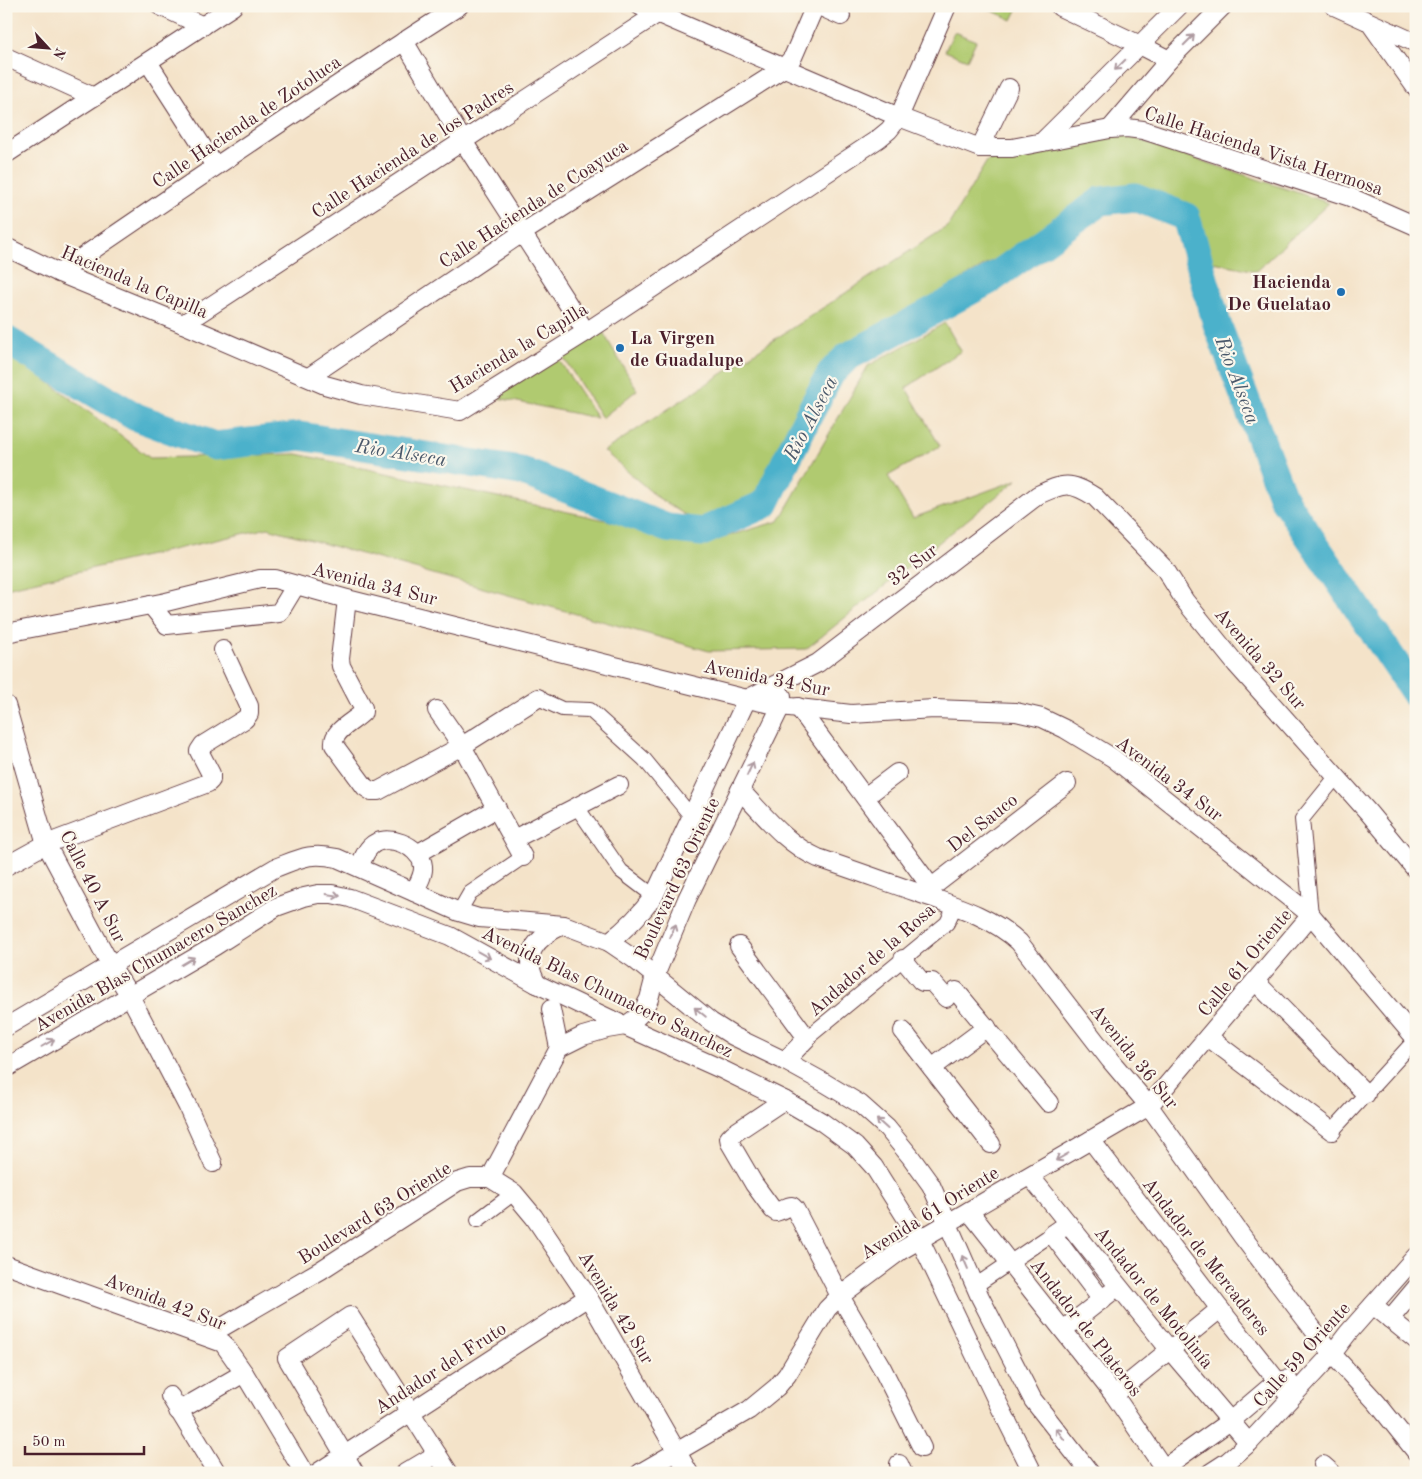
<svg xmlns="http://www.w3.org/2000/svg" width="1422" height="1479" viewBox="0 0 1422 1479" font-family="'Old Standard TT',serif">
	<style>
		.green { fill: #b0ca70; stroke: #7d744e }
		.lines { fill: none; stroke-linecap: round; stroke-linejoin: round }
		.river { stroke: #4cb1cb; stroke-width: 29 }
		.pedestrian-casing { stroke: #643c43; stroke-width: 16 }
		.minor-casing { stroke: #643c43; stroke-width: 20 }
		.pedestrian { stroke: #fff; stroke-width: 14 }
		.minor { stroke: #fff; stroke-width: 18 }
		.oneway { stroke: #ae9aa0 }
		.poi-dot { fill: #1f6fb2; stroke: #fbf7ec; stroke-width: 2 }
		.labels { text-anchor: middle; stroke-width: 4.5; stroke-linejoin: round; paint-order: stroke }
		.street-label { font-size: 19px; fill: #4a1f2b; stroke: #fbf7ec }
		.poi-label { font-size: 19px; font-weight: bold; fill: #4a1f2b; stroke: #fbf7ec; text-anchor: end }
		.water-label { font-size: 20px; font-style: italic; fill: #4b596b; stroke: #fbf7ec }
	</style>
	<rect width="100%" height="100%" fill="#fbf7ec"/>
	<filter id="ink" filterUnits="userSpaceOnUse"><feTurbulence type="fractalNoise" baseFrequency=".02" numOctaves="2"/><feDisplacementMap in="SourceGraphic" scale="10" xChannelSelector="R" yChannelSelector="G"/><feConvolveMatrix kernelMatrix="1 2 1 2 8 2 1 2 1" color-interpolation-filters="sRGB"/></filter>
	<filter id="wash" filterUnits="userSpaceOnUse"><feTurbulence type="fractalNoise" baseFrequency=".0096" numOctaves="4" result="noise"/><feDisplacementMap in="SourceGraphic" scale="20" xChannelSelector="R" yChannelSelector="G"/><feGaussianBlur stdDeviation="1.12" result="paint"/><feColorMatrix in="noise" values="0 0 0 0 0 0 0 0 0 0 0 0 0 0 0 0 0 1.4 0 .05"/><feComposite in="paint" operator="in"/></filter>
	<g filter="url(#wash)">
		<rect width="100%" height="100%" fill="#f4e3c9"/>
		<!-- green -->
		<g class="green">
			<polygon points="982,6 1013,6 1018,8 1012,20"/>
			<polygon points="954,32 976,41 967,60 945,51"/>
			<polygon points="1121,134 1329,203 1256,271 1209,261 1194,215 1114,188 839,353 752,501 696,522 657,497 604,451 948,226 987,161"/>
			<polygon points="945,323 961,351 906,388 940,446 888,476 913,518 1017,480 806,649 709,651 268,528 6,588 6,350 150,458 297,454 708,542 779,521 868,366"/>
			<polygon points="600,327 637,390 602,418 560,352"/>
			<polygon points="555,354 597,418 493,397"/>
		</g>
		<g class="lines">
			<!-- river -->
			<polyline class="river" points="6,340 136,417 215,446 300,436 521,471 667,528 702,532 765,504 807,418 831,373 847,357 990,280 1101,201 1135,197 1186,217 1217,324 1283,498 1416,694"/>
		</g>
	</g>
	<g filter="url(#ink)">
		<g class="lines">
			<!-- pedestrian casing -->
			<g class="pedestrian-casing">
				<g id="pedestrian">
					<polyline points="538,698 562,709 590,710 644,759 691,816"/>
					<polyline points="577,807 621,871 654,896"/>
					<polyline points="459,912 470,893 523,857"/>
					<polyline points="1311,915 1302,819 1337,776"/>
					<polyline points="807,1038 947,923 955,906"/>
					<polyline points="1332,1131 1416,1039"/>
					<polyline points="478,1220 514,1193"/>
					<polyline points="975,1286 1052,1234"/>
				</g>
			</g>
			<!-- minor casing -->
			<g class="minor-casing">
				<g id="minor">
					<polyline points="160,6 203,26"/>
					<polyline points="640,6 899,117 980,148 1012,148 1110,129 1127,128 1143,130 1350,197 1416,226"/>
					<polyline points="819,6 841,16"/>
					<polyline points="1334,6 1416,43"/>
					<polyline points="1060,7 1140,45 1169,60"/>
					<polyline points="1370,23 1416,88"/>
					<polyline points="404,41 463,141 586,332"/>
					<polyline points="6,57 94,97"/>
					<polyline points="148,62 215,166"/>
					<polyline points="1110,129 1169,60 1223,6"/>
					<polyline points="1042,142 1179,6"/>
					<polyline points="980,148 1009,88"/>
					<polyline points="6,154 233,6"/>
					<polyline points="6,247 59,273 183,324 325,385 361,395 460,411 586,332 878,139 889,130 899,117 947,6"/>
					<path d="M59,273C191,183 324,92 459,6"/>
					<polyline points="183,324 657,14 661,6"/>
					<polyline points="309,377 522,233 784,68 793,57 815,6"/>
					<path d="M347,599L340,659L341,666L363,708V712C354,722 332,730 334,745L365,787L371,791H378L462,746L538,698"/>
					<polyline points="151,605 167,625 279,613 296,585"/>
					<polyline points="6,633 166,602 260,579 275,579 347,599 747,699 781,706 851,714 934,709 1016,712 1042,718 1065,729 1113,758 1311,915 1416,1039"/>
					<path d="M747,699L818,663L1038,495C1064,483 1070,481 1095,497L1165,569L1185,601L1236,664L1368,812L1416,870"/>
					<polyline points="6,705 46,844 110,964 130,996 187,1105 213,1163"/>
					<polyline points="798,707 931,887"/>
					<polyline points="437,710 462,746 523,857"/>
					<path d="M740,790C765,816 785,843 818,858C851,869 884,881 916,892C952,905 991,916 1019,942L1110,1060L1149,1106L1242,1236L1332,1354L1377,1403L1416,1452"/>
					<polyline points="865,797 897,773"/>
					<polyline points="514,839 619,785"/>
					<polyline points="417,854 497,808"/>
					<polyline points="6,866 46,844 208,783 211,780 211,774 199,751 203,745 245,719 249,714 249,706 223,650"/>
					<path d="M359,867C362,861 365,852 370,847C385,831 421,846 423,866C424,875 418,884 414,892"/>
					<polyline points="923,894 1067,783"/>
					<path d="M609,942C627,928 641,914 654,896L747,699"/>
					<polyline points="739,946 807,1038 785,1061"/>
					<polyline points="903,959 921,981 923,982 932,982 946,998"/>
					<polyline points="1255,981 1366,1094"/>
					<path d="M537,984C520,954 536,938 563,925"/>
					<polyline points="956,991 1049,1103"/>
					<polyline points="551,1009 559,1048"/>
					<path d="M6,1027L275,868C301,858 310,852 337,858L459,912L479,918L564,925L609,942L634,959L711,1022L733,1036L785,1061L825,1083L860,1104L887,1128L910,1156L931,1185L980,1297L1033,1400L1090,1473"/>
					<polyline points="903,1031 991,1144"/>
					<polyline points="1208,1037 1332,1131"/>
					<polyline points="6,1068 215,946 276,907 304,897 318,894 332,894 350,898 450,936 537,984 625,1026 721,1069 784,1100 822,1122 855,1146 874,1167 920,1240 997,1401 1033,1473"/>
					<polyline points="932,1068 987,1027"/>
					<path d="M784,1100L733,1134L729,1138L730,1143L754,1184L773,1210L776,1212C782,1211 786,1206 792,1206L795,1209L840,1296L882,1368L922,1448"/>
					<polyline points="1091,1140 1220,1309 1290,1397"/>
					<polyline points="1030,1176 1169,1349 1249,1443"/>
					<polyline points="490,1178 559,1048 583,1036 607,1029 625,1026 636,1018 642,1012 649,999 655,976 687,899 781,706 782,696"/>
					<polyline points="490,1178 514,1193 534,1217 588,1297 689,1473"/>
					<polyline points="969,1211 1114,1395 1167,1473"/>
					<polyline points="1068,1223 1052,1234 1102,1300"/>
					<polyline points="6,1265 223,1343 244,1373 304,1473"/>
					<polyline points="1373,1305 1416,1340"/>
					<polyline points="1390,1319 1416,1288"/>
					<polyline points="1063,1330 1110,1293"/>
					<polyline points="207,1336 321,1270 457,1182 470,1178 490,1178"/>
					<polyline points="1114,1395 1220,1309"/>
					<polyline points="170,1396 217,1473"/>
					<polyline points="178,1411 244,1373"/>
					<polyline points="899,1464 903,1473"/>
					<polyline points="1323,1465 1332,1473"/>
					<polyline points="1164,1468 1230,1421 1277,1381 1288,1379"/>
					<polyline points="317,1473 588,1297"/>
					<polyline points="355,1473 287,1358 350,1316 449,1473"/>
					<polyline points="405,1473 437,1454"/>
					<polyline points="640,1473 749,1410 777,1387 787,1375 827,1309 840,1296 900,1251 1149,1106 1311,915"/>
					<polyline points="1210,1473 1227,1462 1249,1443 1332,1354 1348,1333 1416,1256"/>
				</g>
			</g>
			<!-- pedestrian -->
			<use href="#pedestrian" class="pedestrian"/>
			<!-- minor -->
			<use href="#minor" class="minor"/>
		</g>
		<!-- one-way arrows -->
		<defs><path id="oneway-shaft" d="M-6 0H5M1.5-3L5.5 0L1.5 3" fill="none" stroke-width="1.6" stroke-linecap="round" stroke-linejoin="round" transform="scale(1.25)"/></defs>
		<g class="oneway">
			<use href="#oneway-shaft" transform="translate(1189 40) rotate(-45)"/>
			<use href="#oneway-shaft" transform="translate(1120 65) rotate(135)"/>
			<use href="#oneway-shaft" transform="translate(750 769) rotate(-65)"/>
			<use href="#oneway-shaft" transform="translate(333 895) rotate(8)"/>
			<use href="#oneway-shaft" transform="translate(673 931) rotate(-67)"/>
			<use href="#oneway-shaft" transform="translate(484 955) rotate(29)"/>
			<use href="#oneway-shaft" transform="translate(188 961) rotate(-31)"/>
			<use href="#oneway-shaft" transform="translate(700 1012) rotate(-141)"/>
			<use href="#oneway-shaft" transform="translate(48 1043) rotate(-30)"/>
			<use href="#oneway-shaft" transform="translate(882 1124) rotate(-138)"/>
			<use href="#oneway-shaft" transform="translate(1062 1157) rotate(150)"/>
			<use href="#oneway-shaft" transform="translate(965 1262) rotate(-113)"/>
			<use href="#oneway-shaft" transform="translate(1060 1434) rotate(-127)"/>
		</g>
	</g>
	<!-- markers -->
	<g class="poi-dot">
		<circle cx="1341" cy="292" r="5"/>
		<circle cx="620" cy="348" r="5"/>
	</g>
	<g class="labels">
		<!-- street labels -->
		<g class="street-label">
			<text transform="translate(246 121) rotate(-34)" y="7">Calle Hacienda de Zotoluca</text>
			<text transform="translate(412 149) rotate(-33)" y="7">Calle Hacienda de los Padres</text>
			<text transform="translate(1264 150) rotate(18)" y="7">Calle Hacienda Vista Hermosa</text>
			<text transform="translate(533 203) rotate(-33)" y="7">Calle Hacienda de Coayuca</text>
			<text transform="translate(135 281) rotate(23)" y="7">Hacienda la Capilla</text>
			<text transform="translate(518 347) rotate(-31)" y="7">Hacienda la Capilla</text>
			<text transform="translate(912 564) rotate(-37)" y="7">32 Sur</text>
			<text transform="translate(375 583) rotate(14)" y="7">Avenida 34 Sur</text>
			<text transform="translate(1261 658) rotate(49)" y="7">Avenida 32 Sur</text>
			<text transform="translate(767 677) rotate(11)" y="7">Avenida 34 Sur</text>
			<text transform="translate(1170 778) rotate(37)" y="7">Avenida 34 Sur</text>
			<text transform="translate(982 822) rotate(-38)" y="7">Del Sauco</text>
			<text transform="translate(676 878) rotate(-65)" y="7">Boulevard 63 Oriente</text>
			<text transform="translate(94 886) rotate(63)" y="7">Calle 40 A Sur</text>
			<text transform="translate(155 957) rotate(-30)" y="7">Avenida Blas Chumacero Sanchez</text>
			<text transform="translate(871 959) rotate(-41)" y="7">Andador de la Rosa</text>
			<text transform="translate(1244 962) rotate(-50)" y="7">Calle 61 Oriente</text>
			<text transform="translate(608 991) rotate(26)" y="7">Avenida Blas Chumacero Sanchez</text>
			<text transform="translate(1135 1056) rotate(51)" y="7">Avenida 36 Sur</text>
			<text transform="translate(374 1212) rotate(-32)" y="7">Boulevard 63 Oriente</text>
			<text transform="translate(929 1212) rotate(-32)" y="7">Avenida 61 Oriente</text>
			<text transform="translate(1207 1256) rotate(52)" y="7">Andador de Mercaderes</text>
			<text transform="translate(1155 1297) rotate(51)" y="7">Andador de Motolinía</text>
			<text transform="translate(166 1301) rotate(21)" y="7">Avenida 42 Sur</text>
			<text transform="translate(617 1307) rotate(59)" y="7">Avenida 42 Sur</text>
			<text transform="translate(1087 1327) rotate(52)" y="7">Andador de Plateros</text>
			<text transform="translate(1301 1354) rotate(-48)" y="7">Calle 59 Oriente</text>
			<text transform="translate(440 1367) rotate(-33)" y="7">Andador del Fruto</text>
		</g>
		<!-- poi labels -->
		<g class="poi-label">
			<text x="1331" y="288">Hacienda<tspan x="1331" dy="22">De Guelatao</tspan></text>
			<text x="630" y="344" text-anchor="start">La Virgen<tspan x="630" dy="22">de Guadalupe</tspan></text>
		</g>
		<!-- water labels -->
		<g class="water-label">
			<text transform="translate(1238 380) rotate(69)" y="7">Rio Alseca</text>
			<text transform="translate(810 418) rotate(-62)" y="7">Rio Alseca</text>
			<text transform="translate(401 452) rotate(9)" y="7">Rio Alseca</text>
		</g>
	</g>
	<!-- margin -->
	<rect width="1422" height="1479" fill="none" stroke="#fbf7ec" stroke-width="25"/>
	<!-- north arrow -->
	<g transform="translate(48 48) rotate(116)" stroke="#fbf7ec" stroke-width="4" paint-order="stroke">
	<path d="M0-4L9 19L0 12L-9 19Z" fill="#4a1f2b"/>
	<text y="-8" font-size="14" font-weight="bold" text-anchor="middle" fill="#4a1f2b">N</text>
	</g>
	<!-- scale -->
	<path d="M25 1446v8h119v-8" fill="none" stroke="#4a1f2b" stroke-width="2.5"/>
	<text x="32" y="1446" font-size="15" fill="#4a1f2b" stroke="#fbf7ec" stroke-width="4" paint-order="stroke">50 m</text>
</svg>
